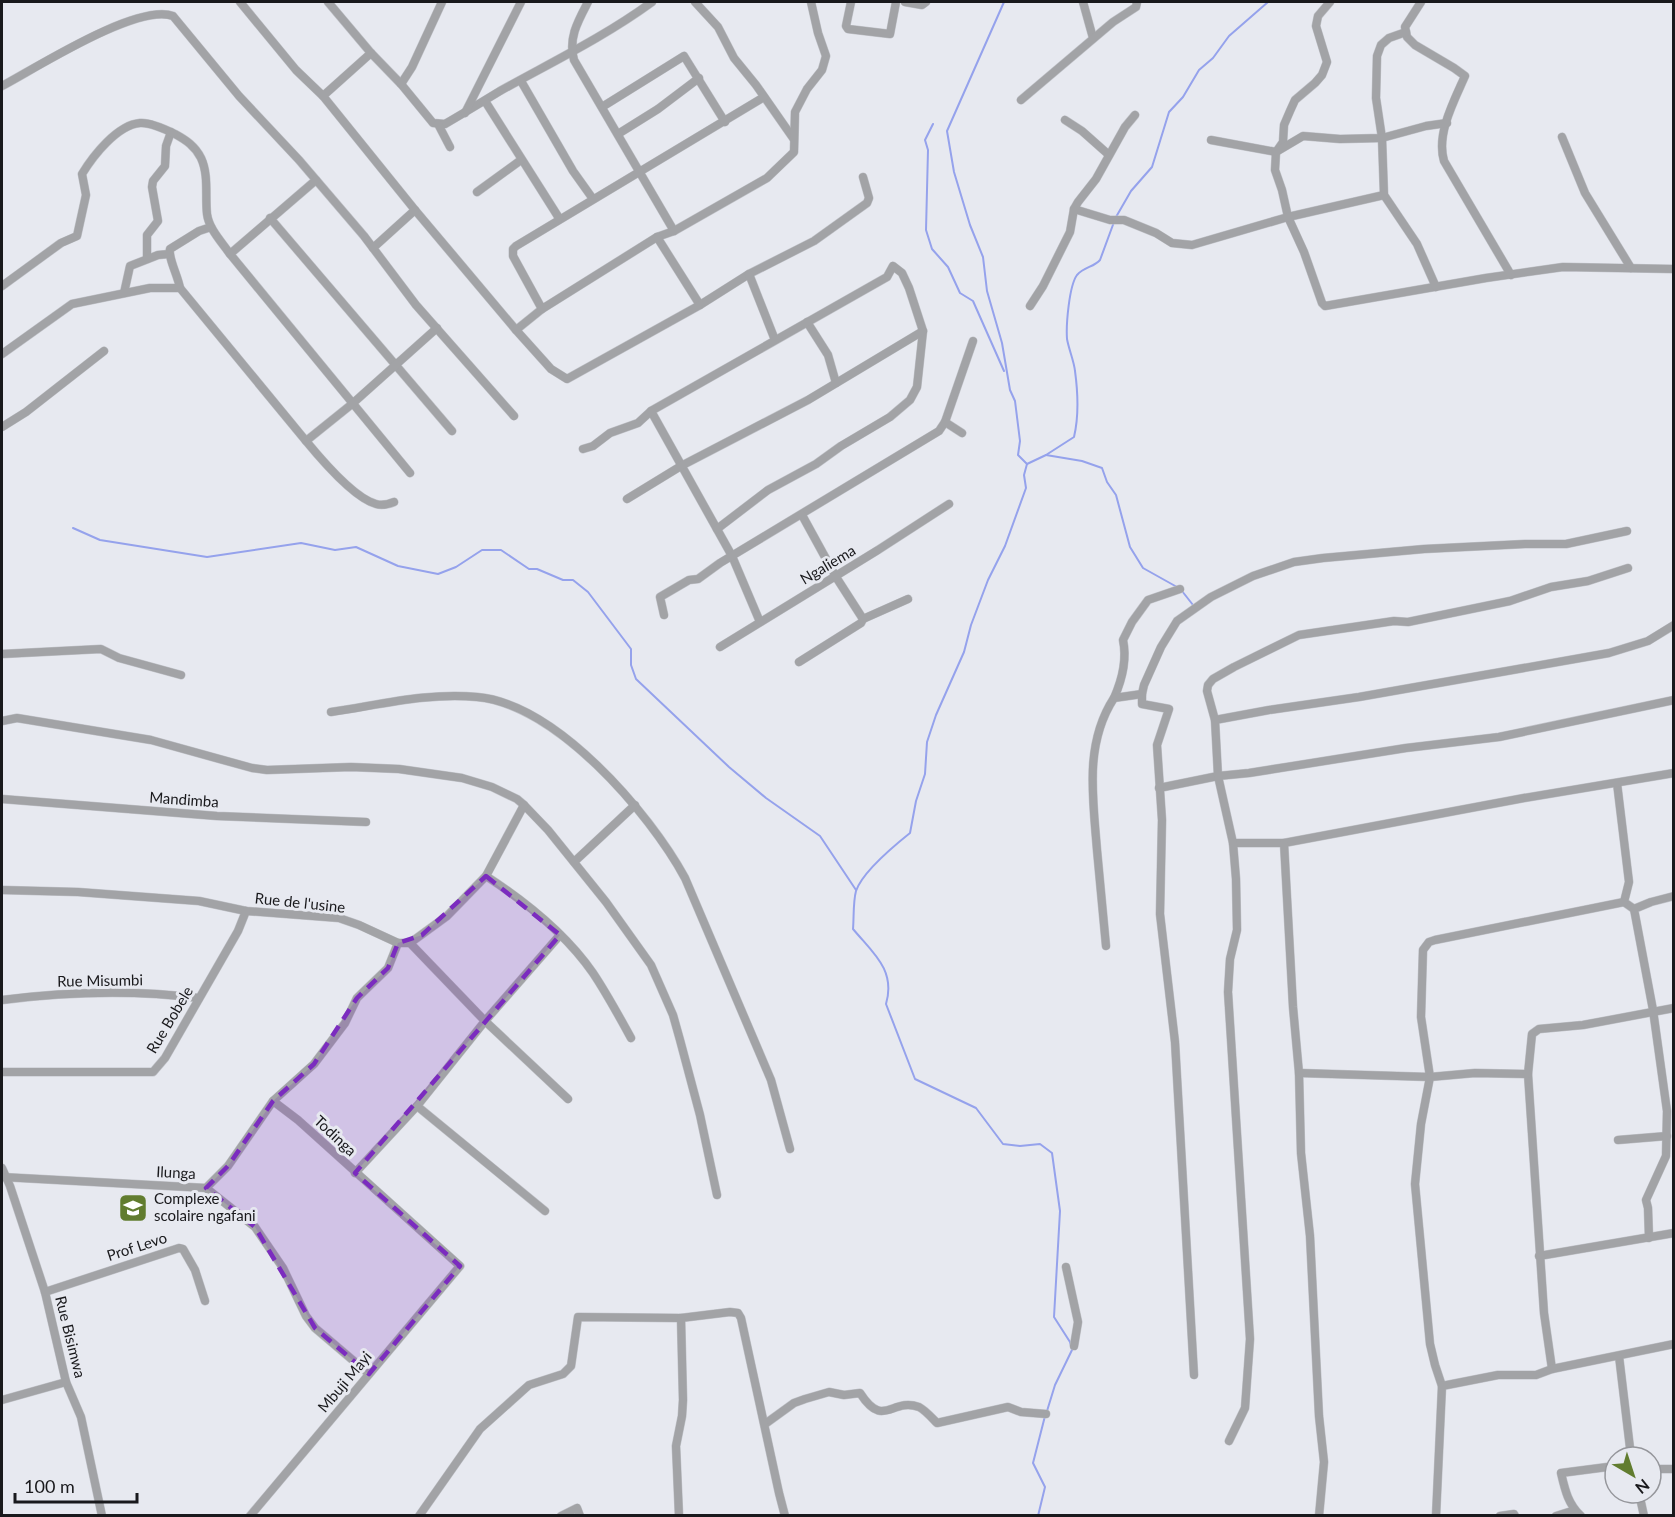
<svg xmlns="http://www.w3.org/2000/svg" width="1675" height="1517" viewBox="0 0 1675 1517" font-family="Lato,sans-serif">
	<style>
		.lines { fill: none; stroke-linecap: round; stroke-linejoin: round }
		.stream { stroke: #95a2ec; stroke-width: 2 }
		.minor-casing { stroke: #c2c4ca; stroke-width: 9 }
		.minor { stroke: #a2a3a6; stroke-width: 8 }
		.marked { fill: #7b2cbf; fill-opacity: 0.2; stroke: #7b2cbf; stroke-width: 4.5; stroke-dasharray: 12 8; stroke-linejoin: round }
		.labels { text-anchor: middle; stroke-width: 6; stroke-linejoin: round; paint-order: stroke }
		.street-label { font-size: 15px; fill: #19191c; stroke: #e7e9f0 }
		.poi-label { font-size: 15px; fill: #19191c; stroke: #e7e9f0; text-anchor: start }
	</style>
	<rect width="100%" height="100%" fill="#e7e9f0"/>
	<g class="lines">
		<!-- stream -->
		<g class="stream">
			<polyline points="1004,2 947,131 954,172 970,225 983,257 987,291 1002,343 1010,390 1015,401 1020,441 1018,455 1027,464"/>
			<polyline points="933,124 925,140 928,150 926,230 932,249 948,267 960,293 973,301 1004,371"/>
			<polyline points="1116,217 1131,191 1152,167 1169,112 1183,97 1199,70 1213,58 1229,36 1268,2"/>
			<polyline points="1046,455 1082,461 1102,468 1107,482 1116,495 1130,547 1143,568 1177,587"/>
			<path d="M1027,464L1024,475L1026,488L1005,546L988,580L971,625L964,652L936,715L927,742L925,774L916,801L910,833C895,845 862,873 856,891C853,902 854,917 853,929C873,953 896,970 886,1004L915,1079L976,1108L1003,1144L1020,1146L1040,1144L1052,1153L1060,1211L1054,1317L1070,1342L1072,1350L1055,1385L1047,1411"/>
			<path d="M1027,464L1046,455L1074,437C1079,416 1078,393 1075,371C1074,361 1069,350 1067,339C1066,325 1069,286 1077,275C1084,267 1094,267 1100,260L1114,222"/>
			<polyline points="73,528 100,540 207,557 301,543 335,550 356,547 398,566 438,574 456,567 482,550 501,550 529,569 537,569 563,580 573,580 588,592 631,649 631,665 636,679 729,767 766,798 820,836 856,890"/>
			<polyline points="1182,591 1193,605"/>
			<polyline points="1038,1516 1045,1487 1033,1463 1045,1416"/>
		</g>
		<!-- minor casing -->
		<g class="minor-casing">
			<g id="minor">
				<polyline points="240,2 296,70 323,96 415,210 516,330 542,309"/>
				<path d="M328,2L371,53L401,84L433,123L445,124C464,113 482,102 500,91C552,62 604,37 652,2"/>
				<path d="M588,2C578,21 568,38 574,60L674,231"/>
				<polyline points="695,2 718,27 734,58 756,85 793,138"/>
				<polyline points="851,2 846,26 848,29 890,34 896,2"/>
				<polyline points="905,2 922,5 926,2"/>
				<polyline points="1083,2 1093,38"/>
				<polyline points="1330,2 1318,16 1316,26 1327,62 1322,75 1315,83 1295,100 1290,111 1284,125 1283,142 1276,152 1275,170 1282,190 1288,217 1304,252 1322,303 1325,306 1486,278 1563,267 1674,269"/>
				<path d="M1421,2L1405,27L1407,37L1415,45L1454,68L1465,76C1454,101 1436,134 1444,161L1511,275"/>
				<polyline points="1406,32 1389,38 1381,45 1377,56 1376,98 1382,138 1384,195 1417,244 1436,287"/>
				<polyline points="521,81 573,171 593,199"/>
				<polyline points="401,84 412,67 442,2"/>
				<path d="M2,86C36,68 137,3 173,16L239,96L299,160L364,236L416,305L514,416"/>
				<polyline points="323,96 371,53"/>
				<polyline points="764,97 516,246 513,249 513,256 542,309 657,237 674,231 767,178 794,152 795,112 807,89 822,70 826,56 818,33 811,2"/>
				<polyline points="1021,100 1113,22 1136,7 1137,2"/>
				<polyline points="485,101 559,218"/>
				<polyline points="602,107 684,56 725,122"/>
				<polyline points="465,113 521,2"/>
				<polyline points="1065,120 1082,131 1109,155"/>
				<polyline points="438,124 450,147"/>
				<polyline points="618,134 658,109 699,78"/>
				<polyline points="1562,137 1585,193 1631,268"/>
				<polyline points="1211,140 1276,152 1303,136 1340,139 1382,138 1426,126 1447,123"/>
				<polyline points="316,180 230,254 410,473"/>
				<polyline points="477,192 521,160"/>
				<polyline points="1074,209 1110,220 1124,220 1156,233 1172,243 1192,245 1288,217 1384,195"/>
				<polyline points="270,218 452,431"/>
				<polyline points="657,237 700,305 749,274 814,241 867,203 869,198 863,177"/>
				<polyline points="373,248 415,210"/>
				<polyline points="147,259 147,235 158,221 152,187 153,181 165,166 166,146 171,132"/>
				<polyline points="749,274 775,340"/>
				<path d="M2,286L61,243L77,236L86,195L82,174C93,156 117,125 140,123C150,122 165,129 175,134C186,140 195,146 201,158C209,175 205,196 207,214C209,229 221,241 230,254"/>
				<path d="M180,288C178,276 168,258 170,249L199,231L211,227"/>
				<polyline points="124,293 130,266 158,255 169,254"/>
				<polyline points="1030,306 1043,286 1070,232 1074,209 1078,202 1096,179 1125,127 1135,115"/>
				<polyline points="807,322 828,355 836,383"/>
				<polyline points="516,330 551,369 567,379 700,305"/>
				<polyline points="2,354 72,304 150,288 180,288 306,441 352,404 437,328"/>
				<polyline points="651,411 732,556 760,622"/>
				<polyline points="945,422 973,341"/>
				<polyline points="2,427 26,412 104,351"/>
				<path d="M306,441C320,458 354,498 376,504C382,506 389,504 394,502"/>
				<polyline points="583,449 593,446 610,433 638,423 651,411 887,277 893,266 902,273 909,288 923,331 917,387 910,400 890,417 841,446 816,464 768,490 717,529"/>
				<polyline points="627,499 681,466 808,400 923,331"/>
				<polyline points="664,615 660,597 689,580 698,579 720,563 939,431 945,422 962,433"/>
				<polyline points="863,619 908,599"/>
				<polyline points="720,647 878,550 949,504"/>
				<polyline points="2,654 101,649 119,658 181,675"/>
				<polyline points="799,662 861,623 863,619 836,577 802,515"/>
				<path d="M1114,698C1122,680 1127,659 1123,640L1132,622L1148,600L1180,589"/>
				<path d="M331,712C379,705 429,692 477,697C556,704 649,812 685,878L771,1080L790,1149"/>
				<polyline points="1215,720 1269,710 1359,697 1609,653 1648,641 1674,625"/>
				<polyline points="2,721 17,718 151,740 252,768 267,770 351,767 399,769 462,778 492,787 517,799 524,805 548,830 606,902 651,965 673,1015 680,1040 700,1115 717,1195"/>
				<polyline points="1617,783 1629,882 1624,902 1634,909"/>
				<polyline points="1159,788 1218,776 1249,773 1406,748 1499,737 1674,700"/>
				<polyline points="2,799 217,816 366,822"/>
				<polyline points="1233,843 1284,843 1524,798 1674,773"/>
				<polyline points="1284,843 1293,1007 1299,1073 1301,1153 1310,1236 1319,1416 1324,1462 1319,1516"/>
				<polyline points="574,862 635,805"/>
				<path d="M486,876C526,902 566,934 593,973C607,994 619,1016 631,1038"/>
				<polyline points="2,890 78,892 199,901 246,911 339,918 359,925 398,943 410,943 447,916 486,876 524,805"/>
				<polyline points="410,943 485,1021 568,1099"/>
				<path d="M1106,946C1103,914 1100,882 1097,850C1093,798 1084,744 1114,698L1142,694"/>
				<path d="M2,1000C66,992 134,990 199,998"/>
				<polyline points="2,1072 153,1072 165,1058 238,931 246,911"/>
				<polyline points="1299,1073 1430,1077 1421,1017 1423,950 1429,942 1435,940 1624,902"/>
				<polyline points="273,1101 314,1064 345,1023 357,998 388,968 398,943"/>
				<polyline points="417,1106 545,1211"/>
				<polyline points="1618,1140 1667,1136"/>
				<polyline points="2,1168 10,1186 45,1292 66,1382 81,1417 102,1516"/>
				<polyline points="355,1173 417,1106 485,1021 560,935"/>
				<polyline points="2,1177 206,1188 255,1227 283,1268 306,1316 315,1328 369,1374"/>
				<polyline points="206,1188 228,1166 273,1101 298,1120 460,1266 250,1516"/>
				<polyline points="1649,1238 1648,1208 1646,1200 1666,1156 1667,1111 1653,1010 1634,909 1651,902 1674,896"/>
				<polyline points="1539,1256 1674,1233"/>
				<polyline points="1066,1267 1078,1322 1074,1346"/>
				<polyline points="45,1292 179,1248 183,1249 195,1270 205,1301"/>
				<polyline points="1619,1356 1630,1448 1633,1457"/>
				<polyline points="1552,1369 1544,1313 1528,1074 1532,1034 1539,1029 1583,1025 1674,1008"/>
				<polyline points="1194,1375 1175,1042 1160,914 1162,820 1157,745 1169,709 1142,704 1142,694 1144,685 1161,647 1177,621 1211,597 1253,576 1294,562 1323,558 1424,549 1525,544 1566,544 1627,531"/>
				<polyline points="1442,1386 1435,1365 1430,1344 1415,1184 1421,1124 1430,1077 1475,1073 1528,1074"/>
				<polyline points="2,1400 66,1382"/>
				<path d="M765,1424L794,1403L805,1399L829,1392L844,1395L860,1393C884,1430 891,1397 919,1407C925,1410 932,1418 937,1423L1008,1407L1021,1412L1046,1414"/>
				<polyline points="1229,1441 1245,1408 1250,1339 1228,992 1230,959 1237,930 1236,879 1233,843 1218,776 1215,720 1207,691 1208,685 1213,679 1234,667 1299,635 1394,621 1408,622 1510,601 1551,587 1588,581 1628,568"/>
				<polyline points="1651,1469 1674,1469"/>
				<polyline points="1639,1493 1644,1516"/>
				<polyline points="419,1516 480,1429 529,1385 563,1374 571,1366 578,1317 681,1318 730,1312 738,1313 741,1318 779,1493 785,1516"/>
				<polyline points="561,1516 577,1508 580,1516"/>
				<polyline points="679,1516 676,1446 682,1416 683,1400 681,1318"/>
				<polyline points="1436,1516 1442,1386 1498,1375 1536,1375 1552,1369 1674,1344"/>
				<polyline points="1500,1516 1514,1514 1515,1516"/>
				<polyline points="1556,1516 1575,1510"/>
				<path d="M1581,1516C1568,1504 1565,1490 1561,1473L1615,1466"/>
			</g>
		</g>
		<!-- minor -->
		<use href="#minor" class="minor"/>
	</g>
	<!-- marked area -->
	<path class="marked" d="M486,876L560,935L355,1173L460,1266L369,1374L315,1328L255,1227L206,1188L228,1166L273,1101L314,1064L357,998L388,968L398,943L422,935Z"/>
	<!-- icons -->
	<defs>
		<g id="school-square" transform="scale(1.5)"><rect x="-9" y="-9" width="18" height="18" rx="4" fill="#617c2f" stroke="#e7e9f0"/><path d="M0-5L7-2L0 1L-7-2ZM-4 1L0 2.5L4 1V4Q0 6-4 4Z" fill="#fff"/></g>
	</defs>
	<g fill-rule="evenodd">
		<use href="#school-square" x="133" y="1208"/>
	</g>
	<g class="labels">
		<!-- street labels -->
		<g class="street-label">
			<text transform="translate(828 565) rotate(-31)" y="5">Ngaliema</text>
			<text transform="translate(184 800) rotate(4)" y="5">Mandimba</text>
			<text transform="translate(300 903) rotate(6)" y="5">Rue de l'usine</text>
			<text transform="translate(100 981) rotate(-1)" y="5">Rue Misumbi</text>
			<text transform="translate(170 1020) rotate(-59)" y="5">Rue Bobele</text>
			<text transform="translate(335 1136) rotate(43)" y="5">Todinga</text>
			<text transform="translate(176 1173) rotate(3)" y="5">Ilunga</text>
			<text transform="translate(137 1247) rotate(-18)" y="5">Prof Levo</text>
			<text transform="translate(70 1337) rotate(76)" y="5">Rue Bisimwa</text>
			<text transform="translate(345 1382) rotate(-50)" y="5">Mbuji Mayi</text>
		</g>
		<!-- poi labels -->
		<g class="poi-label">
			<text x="154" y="1204">Complexe<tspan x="154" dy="17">scolaire ngafani</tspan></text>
		</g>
	</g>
	<!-- border -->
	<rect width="1675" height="1517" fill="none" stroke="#19191c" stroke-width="6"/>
	<!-- north arrow -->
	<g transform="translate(1633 1475) rotate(141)"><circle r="28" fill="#e7e9f0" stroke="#95969b" stroke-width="1.5"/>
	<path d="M0-4.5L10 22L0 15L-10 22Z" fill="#617c2f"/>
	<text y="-9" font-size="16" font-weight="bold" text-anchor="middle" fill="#19191c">N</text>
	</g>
	<!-- scale -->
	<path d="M15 1493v9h122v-9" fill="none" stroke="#19191c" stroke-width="3"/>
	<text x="24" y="1493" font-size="18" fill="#19191c" stroke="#e7e9f0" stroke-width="4.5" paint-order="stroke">100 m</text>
</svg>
